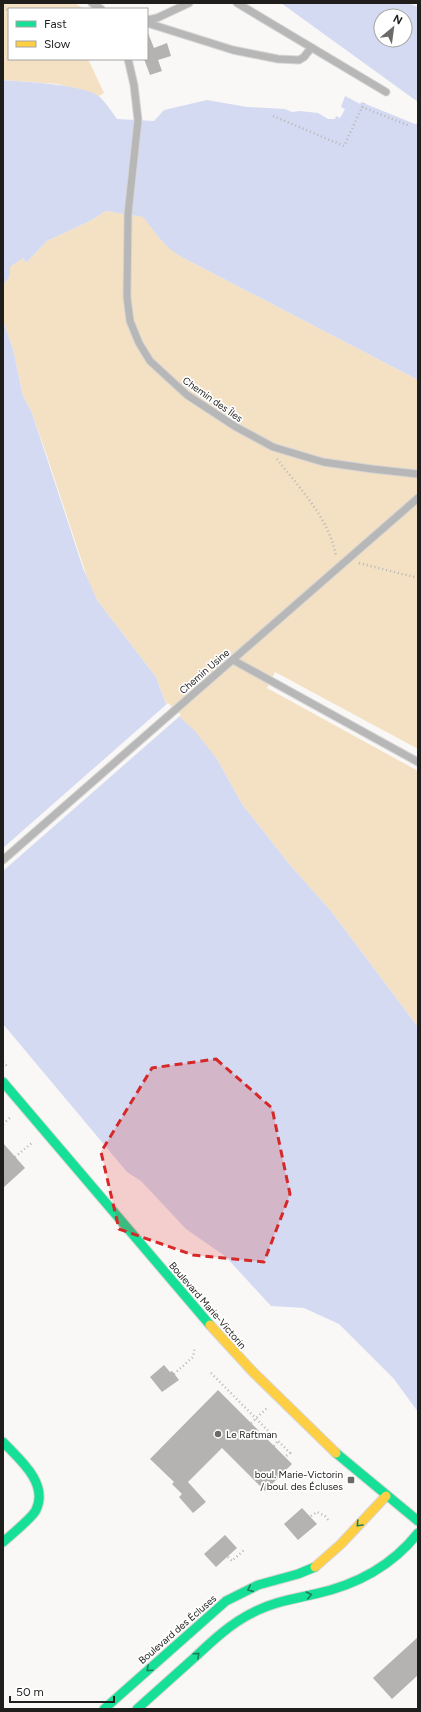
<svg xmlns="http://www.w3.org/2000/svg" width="421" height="1712" viewBox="0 0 421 1712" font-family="Figtree,sans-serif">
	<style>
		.green { fill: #f4e1c4 }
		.water { fill: #d4daf2; fill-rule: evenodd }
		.pier { fill: #faf8f6 }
		.building { fill: #b5b3b1 }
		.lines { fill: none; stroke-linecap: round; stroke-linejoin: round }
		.lane-casing { stroke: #d6d5d4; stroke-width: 9 }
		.fast-casing { stroke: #d6d5d4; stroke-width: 11 }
		.slow-casing { stroke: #d6d5d4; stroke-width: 11 }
		.path { stroke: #b7b7b5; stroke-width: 2.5; stroke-dasharray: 1 3; stroke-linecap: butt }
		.lane { stroke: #b8b7b7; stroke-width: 7 }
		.fast { stroke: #16e098; stroke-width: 9 }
		.slow { stroke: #ffcf43; stroke-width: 9 }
		.oneway { stroke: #1a7f5a }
		.marked { fill: #d62828; fill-opacity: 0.2; stroke: #d62828; stroke-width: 3; stroke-dasharray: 8 5; stroke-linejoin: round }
		.poi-dot { fill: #6c6a68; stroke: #fff; stroke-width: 1.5 }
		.labels { text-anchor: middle; stroke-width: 3.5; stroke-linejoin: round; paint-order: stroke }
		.street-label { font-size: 10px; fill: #1f1e1c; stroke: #fff }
		.poi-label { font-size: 10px; fill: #1f1e1c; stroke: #fff; text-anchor: start }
	</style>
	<rect width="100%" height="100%" fill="#faf8f6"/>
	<!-- green -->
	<g class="green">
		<polygon points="3,3 75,3 84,9 9,9 9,59 88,59 104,93 99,96 58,84 3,80"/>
		<polygon points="106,211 144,217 162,241 178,255 418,380 418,749 275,672 267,688 418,771 418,1027 331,911 290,865 242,804 217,759 166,704 156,677 97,600 89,583 47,456 32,413 23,396 13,349 3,321 3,285 10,276 10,267 23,258 26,263 47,241 90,221"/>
	</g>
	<!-- water -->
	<g class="water">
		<path d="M281,3H408L418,7V102ZM381,16H405V40H381Z"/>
		<path d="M3,80C24,82 84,84 100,97C106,103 112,112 117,119L154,121L164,110L207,100L247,107L285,109L292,112L300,111L318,113L328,119H335L336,116L340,118L345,109L341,107L345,96L360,104L361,102L415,124L418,123V380L178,255C164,246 154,231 143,217L106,211L90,221L47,241L26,263L23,258L10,267V276L3,285Z"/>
		<polygon points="3,321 13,349 23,396 32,413 83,568 97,600 156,677 166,704 195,731 217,759 242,804 290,865 331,911 418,1027 418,1412 394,1379 339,1324 304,1308 271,1306 225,1256 186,1229 141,1181 127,1172 3,1024"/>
	</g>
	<!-- pier -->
	<polygon class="pier" points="168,703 181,715 3,871 3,848"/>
	<!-- building -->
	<g class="building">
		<polygon points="147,33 148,33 154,48 167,43 171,56 158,60 162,71 150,75 144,59 147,59"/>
		<polygon points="3,1143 25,1168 3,1188"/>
		<polygon points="164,1365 170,1372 172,1371 179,1380 162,1392 150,1377"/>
		<polygon points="218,1390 292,1464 265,1491 222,1448 188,1482 206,1502 193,1513 179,1497 182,1494 172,1484 174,1482 150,1459"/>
		<polygon points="302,1508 317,1524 298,1540 284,1524"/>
		<polygon points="225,1535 237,1548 216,1567 204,1554"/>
		<polygon points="418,1637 418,1675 392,1699 373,1678"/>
	</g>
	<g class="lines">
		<!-- lane casing -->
		<g class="lane-casing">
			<g id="lane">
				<polyline points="92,3 101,9"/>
				<polyline points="237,3 386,92"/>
				<polyline points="147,20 157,18 189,3"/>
				<polyline points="147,23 233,50 278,59 299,60 304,57 311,48"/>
				<polyline points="128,59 134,85 138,120 128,214 127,297 130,321 139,343 150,361 187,395 236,427 273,447 323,462 372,469 418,474"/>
				<polyline points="233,660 418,762"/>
				<polyline points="3,860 418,498"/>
			</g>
		</g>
		<!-- fast casing -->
		<g class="fast-casing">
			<g id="fast">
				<polyline points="3,1082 210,1325"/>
				<path d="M3,1442C19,1459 49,1483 36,1510C32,1518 11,1535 3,1542"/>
				<polyline points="336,1453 418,1521"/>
				<polyline points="104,1709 226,1601 258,1585 298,1574 315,1567"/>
				<path d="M137,1709C156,1692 175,1675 194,1658C212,1641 231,1623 254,1612C273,1602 294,1599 315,1594C356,1585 392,1566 418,1533"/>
			</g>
		</g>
		<!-- slow casing -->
		<g class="slow-casing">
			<g id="slow">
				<polyline points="210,1325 253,1372 336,1453"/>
				<polyline points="315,1567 341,1544 386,1496"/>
			</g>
		</g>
		<!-- path -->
		<g class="path">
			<polyline points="3,7 9,11"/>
			<polyline points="362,107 410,126"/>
			<polyline points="273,116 344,146 364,103"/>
			<path d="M277,459C300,489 330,519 336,557"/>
			<polyline points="359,563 418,578"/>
			<polyline points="3,1062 7,1066"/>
			<polyline points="3,1124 12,1116"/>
			<polyline points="15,1157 33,1142"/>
			<polyline points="211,1373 290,1453 285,1457"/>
			<polyline points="174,1374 193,1357 195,1347"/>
			<polyline points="251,1423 267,1408"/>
			<polyline points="274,1446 278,1441"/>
			<polyline points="311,1516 317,1512 325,1516 330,1522"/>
			<polyline points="228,1557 232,1561 244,1550"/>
			<polyline points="418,1675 418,1676"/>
		</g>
		<!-- lane -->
		<use href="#lane" class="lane"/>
		<!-- fast -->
		<use href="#fast" class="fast"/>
		<!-- slow -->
		<use href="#slow" class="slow"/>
	</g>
	<!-- one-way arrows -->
	<defs><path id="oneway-chevron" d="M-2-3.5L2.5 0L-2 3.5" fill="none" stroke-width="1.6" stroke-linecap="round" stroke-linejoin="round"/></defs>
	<g class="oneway">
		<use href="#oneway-chevron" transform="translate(359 1524) rotate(133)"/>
		<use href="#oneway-chevron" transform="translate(250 1589) rotate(156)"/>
		<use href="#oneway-chevron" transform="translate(309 1595) rotate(-12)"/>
		<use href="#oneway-chevron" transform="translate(197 1655) rotate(-42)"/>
		<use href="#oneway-chevron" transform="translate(149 1669) rotate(138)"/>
	</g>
	<!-- marked area -->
	<path class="marked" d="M216,1059L272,1108L290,1194L264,1262L193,1255L119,1229L101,1152L152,1068Z"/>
	<!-- markers -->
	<g class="poi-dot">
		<circle cx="218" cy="1434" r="4"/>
		<rect x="347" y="1476" width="8" height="8" rx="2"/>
	</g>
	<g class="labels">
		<!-- street labels -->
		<g class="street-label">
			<text transform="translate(213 399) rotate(35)" y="4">Chemin des Îles</text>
			<text transform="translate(204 671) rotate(-41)" y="4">Chemin Usine</text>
			<text transform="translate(208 1305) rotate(49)" y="4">Boulevard Marie-Victorin</text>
			<text transform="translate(177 1629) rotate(-41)" y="4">Boulevard des Écluses</text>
		</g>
		<!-- poi labels -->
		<g class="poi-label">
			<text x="226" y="1438">Le Raftman</text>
			<text x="343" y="1478" text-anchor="end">boul. Marie-Victorin<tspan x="343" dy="12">/ boul. des Écluses</tspan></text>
		</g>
	</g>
	<!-- border -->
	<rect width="421" height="1712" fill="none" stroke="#1f1e1c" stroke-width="8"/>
	<!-- legend -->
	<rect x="8" y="8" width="140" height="52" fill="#ffffff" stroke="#a5a5a4"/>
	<rect x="16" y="21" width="20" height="6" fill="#16e098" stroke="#a5a5a4"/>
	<text x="44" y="28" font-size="12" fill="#1f1e1c">Fast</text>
	<rect x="16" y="41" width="20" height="6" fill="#ffcf43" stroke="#a5a5a4"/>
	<text x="44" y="48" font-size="12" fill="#1f1e1c">Slow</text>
	<!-- north arrow -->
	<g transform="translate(393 28) rotate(29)"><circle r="19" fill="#ffffff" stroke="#a5a5a4"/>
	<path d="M0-3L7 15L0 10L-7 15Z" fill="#6c6a68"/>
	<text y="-6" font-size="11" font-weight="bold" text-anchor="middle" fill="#1f1e1c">N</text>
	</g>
	<!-- scale -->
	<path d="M10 1696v6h104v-6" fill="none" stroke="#1f1e1c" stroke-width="2"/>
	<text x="16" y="1696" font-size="12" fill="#1f1e1c" stroke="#ffffff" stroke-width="3" paint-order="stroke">50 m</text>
</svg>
